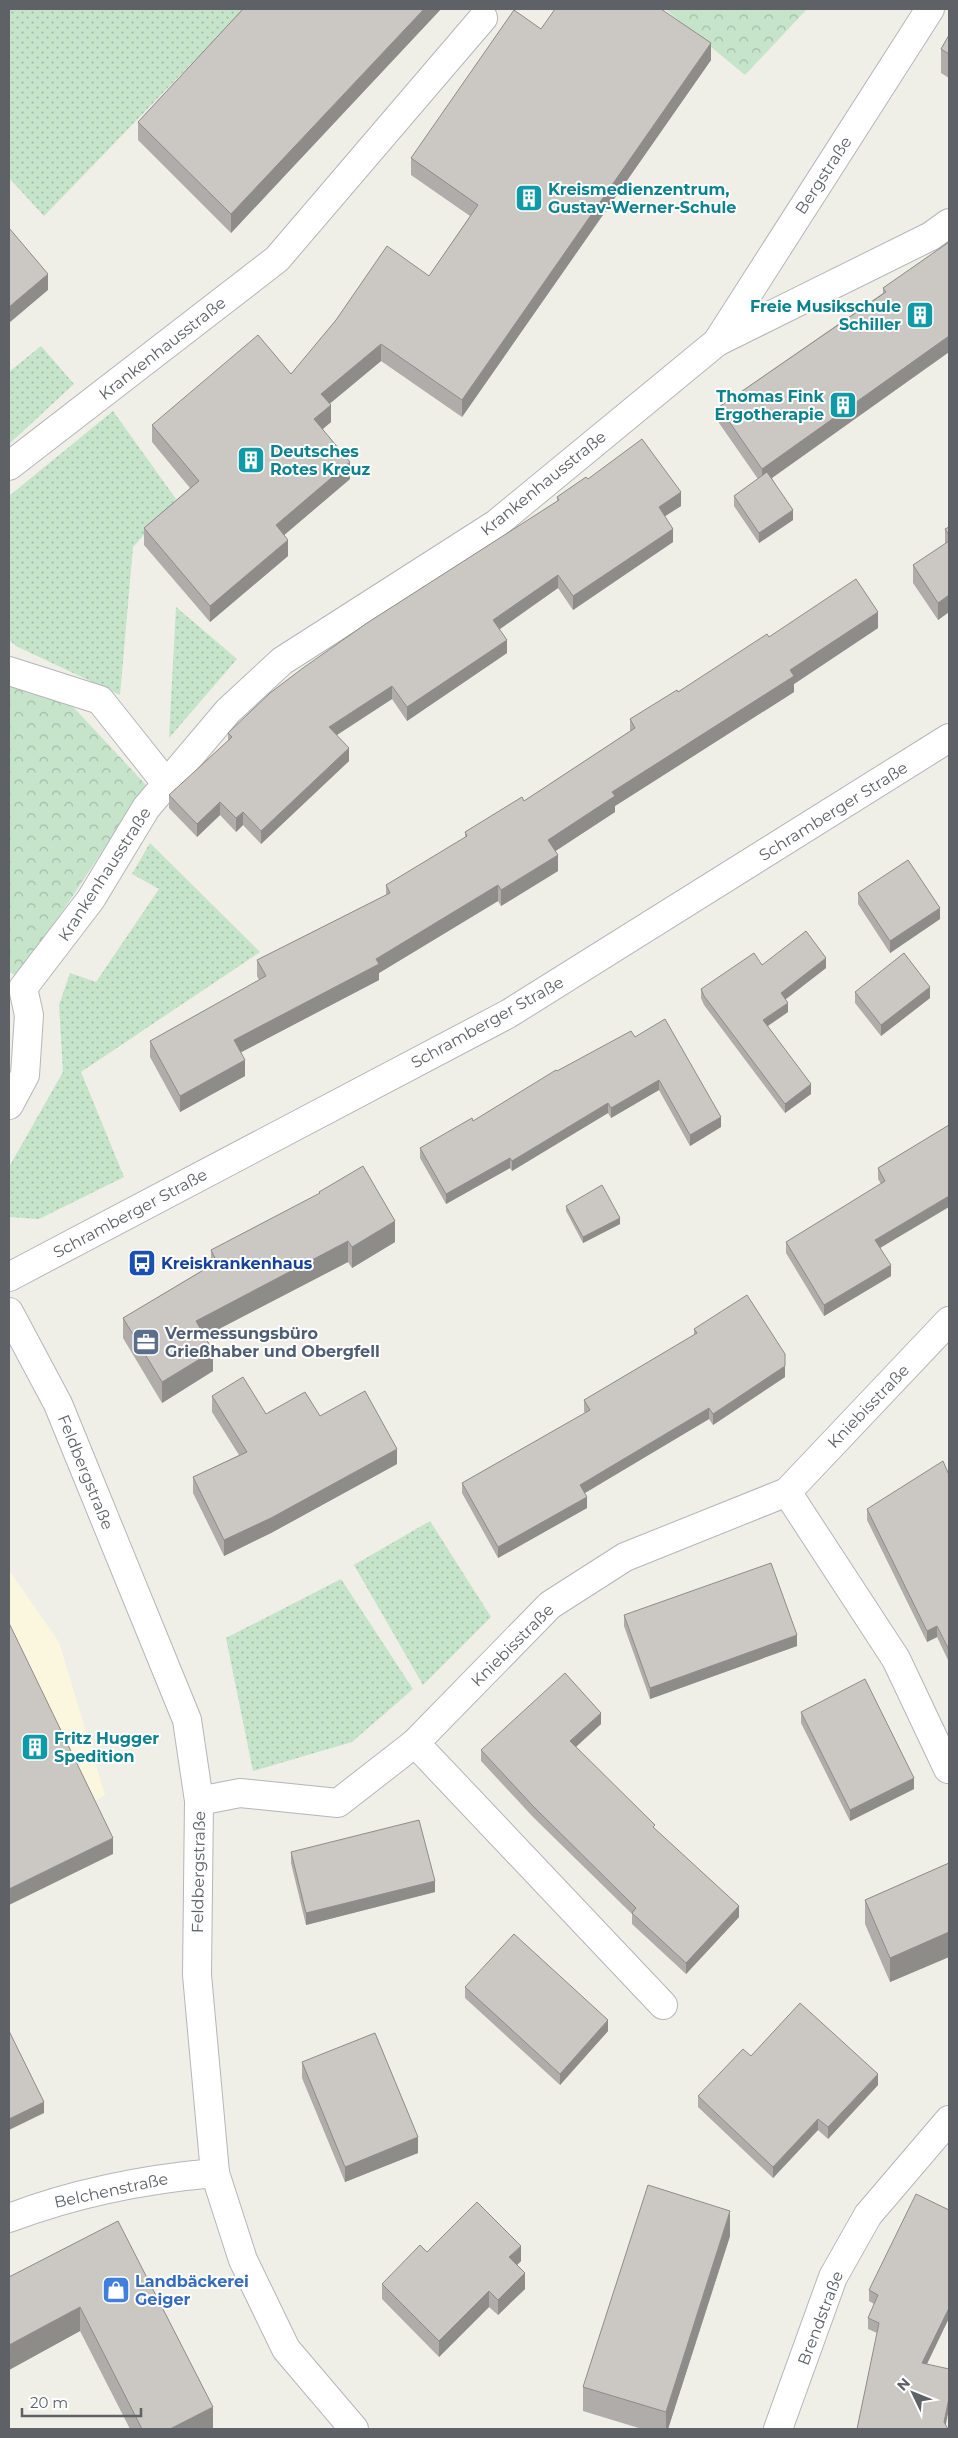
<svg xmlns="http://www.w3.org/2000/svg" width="958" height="2438" viewBox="0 0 958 2438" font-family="Montserrat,sans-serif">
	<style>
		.commercial { fill: #fbf7df }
		.grass { fill: url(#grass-dots) }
		.park { fill: url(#park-crowns) }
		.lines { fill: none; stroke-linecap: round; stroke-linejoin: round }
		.minor-casing { stroke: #b4b6ba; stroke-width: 30 }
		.tertiary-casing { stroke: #b4b6ba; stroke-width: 30 }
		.minor { stroke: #fff; stroke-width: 28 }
		.tertiary { stroke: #fff; stroke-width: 28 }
		.wall { fill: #afaca9 }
		.shaded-wall { fill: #8e8c89 }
		.building { fill: #cbc8c4; stroke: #8e8c89 }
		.labels { text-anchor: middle; stroke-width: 4; stroke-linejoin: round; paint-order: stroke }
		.street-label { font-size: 16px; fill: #5e6166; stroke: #fff }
		.culture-label { font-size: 16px; font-weight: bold; fill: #0d838f; stroke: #fff; text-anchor: start }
		.transit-label { font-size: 16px; font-weight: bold; fill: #164399; stroke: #fff; text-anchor: start }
		.service-label { font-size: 16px; font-weight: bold; fill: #4e5e75; stroke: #fff; text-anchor: start }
		.shop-label { font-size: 16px; font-weight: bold; fill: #366cbe; stroke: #fff; text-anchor: start }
	</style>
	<defs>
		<pattern id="grass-dots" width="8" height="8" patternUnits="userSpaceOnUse" patternTransform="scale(1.25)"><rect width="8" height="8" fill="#c6e4c9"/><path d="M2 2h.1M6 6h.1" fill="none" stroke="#a4bca7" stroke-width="1.8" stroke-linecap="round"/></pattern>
		<pattern id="park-crowns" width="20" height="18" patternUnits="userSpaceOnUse" patternTransform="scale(1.25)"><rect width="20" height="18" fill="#c6e4c9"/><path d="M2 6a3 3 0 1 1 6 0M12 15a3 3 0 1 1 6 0" fill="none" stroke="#a4bca7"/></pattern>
	</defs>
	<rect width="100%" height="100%" fill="#efeee7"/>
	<!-- commercial -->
	<polygon class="commercial" points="9,1570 59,1642 105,1795 9,1858"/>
	<!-- grass -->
	<g class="grass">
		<polygon points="9,9 240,9 242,11 44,216 9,178"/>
		<polygon points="41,346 74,384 9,444 9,372"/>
		<polygon points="113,411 176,499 133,547 120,695 16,646 9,640 9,496"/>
		<polygon points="176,607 237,659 169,738"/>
		<polygon points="150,843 260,952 81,1072 124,1177 39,1219 9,1217 9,1167 63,1072 59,1005 70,973 96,982 159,889 132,874"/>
		<polygon points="430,1521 491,1617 423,1685 354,1565"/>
		<polygon points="341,1579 413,1689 352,1742 253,1771 226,1638"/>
	</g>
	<!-- park -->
	<g class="park">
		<polygon points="665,9 807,9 745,75"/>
		<polygon points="9,681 61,694 146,785 19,977 9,972"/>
	</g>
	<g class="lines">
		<!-- minor casing -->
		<g class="minor-casing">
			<g id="minor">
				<polyline points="717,342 930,9"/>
				<polyline points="9,466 277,259 483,18"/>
				<polyline points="9,671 100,700 166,783"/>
				<polyline points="9,1105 25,1075 29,1015 23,988 91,899 146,808 228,711 282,661 496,524 717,342 931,236 949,223"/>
				<polyline points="9,1312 58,1404 187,1720 199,1801 197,1975 215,2173 243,2260 286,2349 354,2429"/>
				<polyline points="787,1492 896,1659 948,1769"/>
				<polyline points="415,1743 663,2005"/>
				<polyline points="199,1801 240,1793 338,1803 415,1743 550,1605 625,1557 787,1492 949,1321"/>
				<path d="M9,2218C75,2193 145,2179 215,2173"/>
				<polyline points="778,2429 833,2277 868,2215 949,2120"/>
			</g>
		</g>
		<!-- tertiary casing -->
		<g class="tertiary-casing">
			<polyline id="tertiary" points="9,1277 508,1014 949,738"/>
		</g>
		<!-- minor -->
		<use href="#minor" class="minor"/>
		<!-- tertiary -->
		<use href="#tertiary" class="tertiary"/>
	</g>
	<!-- wall -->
	<g class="wall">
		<polygon points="243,9 441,9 231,233 138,140 138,122"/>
		<polygon points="541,29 711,60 462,417 381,361 329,404 331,422 323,429 350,479 284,535 288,556 210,622 144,545 144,528 190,488 152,442 152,425 291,374 429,276 470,216 411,175 411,158"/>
		<polygon points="949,35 949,78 941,73 941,49"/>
		<polygon points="949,242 949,352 772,478 793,520 759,543 734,506 734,496 758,479 719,423 719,407 883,293 883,288"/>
		<polygon points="588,479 681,506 665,516 673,542 573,610 558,588 499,629 507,653 407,721 392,699 337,735 349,761 261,844 243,825 236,832 220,815 197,837 169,808 169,795 228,741 228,733 557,501 557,497"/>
		<polygon points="949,527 949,612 938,620 913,583 913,565 945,544 945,529"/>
		<polygon points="878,628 794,684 794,692 615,806 615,812 555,851 558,871 501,906 498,901 379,973 379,980 241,1052 245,1076 180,1112 150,1057 150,1041 259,980 257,976 257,960 386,895 386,885 465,838 465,832 524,801 630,731 630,719 678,692 769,637"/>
		<polygon points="858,893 940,919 890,953 858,904"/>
		<polygon points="762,965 826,968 785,999 788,1012 768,1026 811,1094 785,1113 704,1005 701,998 701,989"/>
		<polygon points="855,992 930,998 881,1036 855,1003"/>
		<polygon points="635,1037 721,1127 690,1146 659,1090 611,1118 608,1113 512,1171 510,1168 446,1204 420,1158 420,1148 473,1121 557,1071"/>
		<polygon points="949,1125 880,1248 891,1276 824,1316 786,1253 786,1242 881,1184 878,1179 878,1168"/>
		<polygon points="319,1192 395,1242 352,1268 348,1262 205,1336 213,1371 162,1403 123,1338 123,1318 211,1265 211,1250 319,1194"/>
		<polygon points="566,1206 620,1224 583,1243 566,1211"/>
		<polygon points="694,1329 785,1377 713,1425 709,1419 584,1493 587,1508 498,1558 462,1493 462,1483 585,1413 584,1411 584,1400 694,1335"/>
		<polygon points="212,1396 266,1414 320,1416 397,1464 271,1533 224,1556 193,1493 193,1477 239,1455 212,1412"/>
		<polygon points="949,1475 949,1662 937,1637 927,1642 867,1520 867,1509"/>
		<polygon points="624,1615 797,1646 650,1699 624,1626"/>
		<polygon points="801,1712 914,1789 850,1821 801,1723"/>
		<polygon points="601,1724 576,1747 655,1829 739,1917 686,1974 632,1924 632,1914 533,1817 481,1761 481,1750"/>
		<polygon points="291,1852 435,1892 306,1925 291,1863"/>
		<polygon points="949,1863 949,1957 890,1982 865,1924 865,1900"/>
		<polygon points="465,1987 608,2031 560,2085 465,1998"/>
		<polygon points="751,2056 878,2085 828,2139 818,2130 773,2178 698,2107 698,2096"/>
		<polygon points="302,2062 418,2153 345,2182 302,2078"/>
		<polygon points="949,2210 949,2318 927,2364 949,2408 877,2333 868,2329 868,2318 874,2304 869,2301 869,2290"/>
		<polygon points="118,2221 213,2429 130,2429 80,2331 9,2370"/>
		<polygon points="730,2236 668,2429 642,2429 583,2411 583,2387"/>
		<polygon points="427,2252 521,2261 517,2265 525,2289 498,2315 489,2307 439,2357 382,2299 382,2284"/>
	</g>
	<!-- shaded-wall -->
	<g class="shaded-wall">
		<polygon points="424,9 441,9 231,233 231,214"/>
		<polygon points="711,43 711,60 462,417 462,400"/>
		<polygon points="48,274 48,290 9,323 9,307"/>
		<polygon points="949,336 949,352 762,485 762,469"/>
		<polygon points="381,344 381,361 321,411 321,394"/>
		<polygon points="331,405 331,422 314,436 314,419"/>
		<polygon points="350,462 350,479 276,542 276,525"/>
		<polygon points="681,492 681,506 659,520 659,507"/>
		<polygon points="793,510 793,520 759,543 759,533"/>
		<polygon points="673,529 673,542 573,610 573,596"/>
		<polygon points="288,540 288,556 210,622 210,606"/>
		<polygon points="558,575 558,588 493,634 493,620"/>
		<polygon points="949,595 949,612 938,620 938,603"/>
		<polygon points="878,612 878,628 794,684 794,692 615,806 615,812 548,856 548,840 612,792 790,670"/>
		<polygon points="507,640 507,653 407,721 407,707"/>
		<polygon points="392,686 392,699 329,740 329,727"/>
		<polygon points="349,748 349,761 261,844 261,831"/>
		<polygon points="220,802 220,815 197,837 197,824"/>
		<polygon points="243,812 243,825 236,832 236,818"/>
		<polygon points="558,855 558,871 501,906 501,890"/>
		<polygon points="498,885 498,901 379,973 379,980 234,1056 234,1040 376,959"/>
		<polygon points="940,908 940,919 890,953 890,941"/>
		<polygon points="826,958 826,968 781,1003 781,993"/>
		<polygon points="930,987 930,998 881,1036 881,1025"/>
		<polygon points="788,1003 788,1012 763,1029 763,1020"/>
		<polygon points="245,1060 245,1076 180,1112 180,1096"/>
		<polygon points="659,1080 659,1090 611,1118 611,1108"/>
		<polygon points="811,1084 811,1094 785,1113 785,1104"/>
		<polygon points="608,1103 608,1113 512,1171 512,1161"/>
		<polygon points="721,1117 721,1127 690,1146 690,1135"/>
		<polygon points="510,1158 510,1168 446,1204 446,1194"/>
		<polygon points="949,1196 949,1207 875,1251 875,1240"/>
		<polygon points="620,1218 620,1224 583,1243 583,1237"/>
		<polygon points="395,1221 395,1242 352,1268 352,1247"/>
		<polygon points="348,1241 348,1262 196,1341 196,1321"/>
		<polygon points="891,1265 891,1276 824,1316 824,1305"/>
		<polygon points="213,1351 213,1371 162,1403 162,1382"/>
		<polygon points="785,1366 785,1377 713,1425 713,1414"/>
		<polygon points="709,1408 709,1419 580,1496 580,1485"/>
		<polygon points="397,1449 397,1464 271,1533 224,1556 224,1540"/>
		<polygon points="587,1497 587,1508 498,1558 498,1547"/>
		<polygon points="937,1626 937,1637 927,1642 927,1631"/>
		<polygon points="797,1635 797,1646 650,1699 650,1688"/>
		<polygon points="601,1713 601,1724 570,1752 570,1741"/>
		<polygon points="914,1778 914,1789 850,1821 850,1810"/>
		<polygon points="113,1838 113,1854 9,1905 9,1889"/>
		<polygon points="435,1881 435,1892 306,1925 306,1913"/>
		<polygon points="739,1906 739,1917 686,1974 686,1963"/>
		<polygon points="949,1932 949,1957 890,1982 890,1958"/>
		<polygon points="608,2020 608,2031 560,2085 560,2074"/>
		<polygon points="878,2074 878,2085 828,2139 828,2127"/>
		<polygon points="44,2102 44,2113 9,2130 9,2119"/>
		<polygon points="818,2119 818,2130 773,2178 773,2167"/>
		<polygon points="418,2137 418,2153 345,2182 345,2167"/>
		<polygon points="730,2211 730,2236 668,2429 666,2429 666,2412"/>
		<polygon points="521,2246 521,2261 509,2273 509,2257"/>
		<polygon points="525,2273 525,2289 498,2315 498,2300"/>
		<polygon points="489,2291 489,2307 439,2357 439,2341"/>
		<polygon points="80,2307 80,2331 9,2370 9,2345"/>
		<polygon points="949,2308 949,2318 922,2374 922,2363"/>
		<polygon points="949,2398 949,2408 945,2429 944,2422"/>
		<polygon points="213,2407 213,2429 170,2429"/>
	</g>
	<!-- building -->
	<g class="building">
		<polygon points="243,9 424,9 231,214 138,122"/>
		<polygon points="555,9 661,9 711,43 462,400 381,344 321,394 331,405 314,419 350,462 276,525 288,540 210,606 144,528 199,481 152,425 258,335 291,374 336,320 387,246 429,276 478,205 411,158 514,10 541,29"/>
		<polygon points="949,35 949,54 941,49"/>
		<polygon points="9,228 48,274 9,307"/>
		<polygon points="949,242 949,336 762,469 719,407 886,292 883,288"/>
		<polygon points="642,439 681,492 659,507 673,529 573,596 558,575 493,620 507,640 407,707 392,686 329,727 349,748 261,831 243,812 236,818 220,802 197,824 169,795 232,737 228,733 270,693 303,668 367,623 559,500 557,497 586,477 588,479"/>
		<polygon points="767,472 793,510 759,533 734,496"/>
		<polygon points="949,527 949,535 945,529"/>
		<polygon points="949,541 949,595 938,603 913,565"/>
		<polygon points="856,579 878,612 790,670 794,676 612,792 615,796 548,840 558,855 501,890 498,885 376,959 379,964 234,1040 245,1060 180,1096 150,1041 266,976 257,960 390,893 386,885 467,836 465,832 522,797 524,801 635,728 630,719 677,690 678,692 767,634 769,637"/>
		<polygon points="908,860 940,908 890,941 858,893"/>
		<polygon points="806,931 826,958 781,993 788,1003 763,1020 811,1084 785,1104 704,996 701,989 754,953 762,965"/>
		<polygon points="904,953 930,987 881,1025 855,992"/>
		<polygon points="665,1019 721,1117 690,1135 659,1080 611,1108 608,1103 512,1161 510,1158 446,1194 420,1148 472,1118 473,1121 556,1070 557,1071 631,1031 635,1037"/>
		<polygon points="949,1125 949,1196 875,1240 891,1265 824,1305 786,1242 885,1181 878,1168"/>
		<polygon points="363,1166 395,1221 352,1247 348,1241 196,1321 213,1351 162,1382 123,1318 217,1262 211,1250 320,1193 319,1192"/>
		<polygon points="602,1185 620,1218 583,1237 566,1206"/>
		<polygon points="747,1295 785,1354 785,1366 713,1414 709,1408 580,1485 587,1497 498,1547 462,1483 590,1410 584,1400 697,1333 694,1329"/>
		<polygon points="243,1377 266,1414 305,1392 320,1416 365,1391 397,1449 271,1518 224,1540 193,1477 247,1452 212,1396"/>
		<polygon points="943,1461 949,1475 949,1650 937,1626 927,1631 867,1509"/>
		<polygon points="771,1563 797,1635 650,1688 624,1615"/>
		<polygon points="9,1623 113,1838 9,1889"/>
		<polygon points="565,1673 601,1713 570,1741 655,1825 653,1827 739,1906 686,1963 632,1913 636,1908 533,1806 481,1750"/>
		<polygon points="865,1679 914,1778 850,1810 801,1712"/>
		<polygon points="419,1820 435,1881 306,1913 291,1852"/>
		<polygon points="949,1863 949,1932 890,1958 865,1900"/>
		<polygon points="514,1934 608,2020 560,2074 465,1987"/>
		<polygon points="800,2003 878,2074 828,2127 818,2119 773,2167 698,2096 743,2049 751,2056"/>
		<polygon points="9,2031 44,2102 9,2119"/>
		<polygon points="375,2033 418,2137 345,2167 302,2062"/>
		<polygon points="648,2185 730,2211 666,2412 583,2387"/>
		<polygon points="916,2194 949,2210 949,2308 922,2363 949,2369 949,2398 944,2422 948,2429 857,2429 879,2323 868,2318 878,2295 869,2290"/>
		<polygon points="477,2202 521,2246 509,2257 525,2273 498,2300 489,2291 439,2341 382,2284 420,2245 427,2252"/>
		<polygon points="118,2221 213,2407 170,2429 142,2429 80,2307 9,2345 9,2277"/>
	</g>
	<!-- icons -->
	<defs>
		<g id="building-square" transform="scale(1.4375)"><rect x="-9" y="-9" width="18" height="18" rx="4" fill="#0f9aa8" stroke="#fff"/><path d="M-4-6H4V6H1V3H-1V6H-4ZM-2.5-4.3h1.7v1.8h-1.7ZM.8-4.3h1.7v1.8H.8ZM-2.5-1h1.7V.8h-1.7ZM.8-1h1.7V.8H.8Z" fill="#fff"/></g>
		<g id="bus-square" transform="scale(1.4375)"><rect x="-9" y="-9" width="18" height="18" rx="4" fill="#1a4fb4" stroke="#fff"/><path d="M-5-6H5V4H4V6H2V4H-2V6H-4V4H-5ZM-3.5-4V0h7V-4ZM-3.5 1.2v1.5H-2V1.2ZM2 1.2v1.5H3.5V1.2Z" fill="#fff"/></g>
		<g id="office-square" transform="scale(1.4375)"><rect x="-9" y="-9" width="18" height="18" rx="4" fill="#5c6f8a" stroke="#fff"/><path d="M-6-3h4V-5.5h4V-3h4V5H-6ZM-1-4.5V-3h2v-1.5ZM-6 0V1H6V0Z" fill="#fff"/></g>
		<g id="shop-square" transform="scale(1.4375)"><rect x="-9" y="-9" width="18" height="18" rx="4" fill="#3f7fe0" stroke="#fff"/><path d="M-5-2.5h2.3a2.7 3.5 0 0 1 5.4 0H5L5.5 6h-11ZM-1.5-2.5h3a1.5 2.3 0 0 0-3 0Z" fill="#fff"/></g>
	</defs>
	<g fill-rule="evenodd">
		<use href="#building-square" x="529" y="198"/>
		<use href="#building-square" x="920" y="315"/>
		<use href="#building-square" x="843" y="405"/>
		<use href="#building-square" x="251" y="460"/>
		<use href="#bus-square" x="142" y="1263"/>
		<use href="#office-square" x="146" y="1342"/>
		<use href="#building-square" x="35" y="1747"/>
		<use href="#shop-square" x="116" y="2290"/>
	</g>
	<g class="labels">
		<!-- street labels -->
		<g class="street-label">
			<text transform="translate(823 175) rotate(-57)" y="6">Bergstraße</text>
			<text transform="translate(162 348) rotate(-38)" y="6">Krankenhausstraße</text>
			<text transform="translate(543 483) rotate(-39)" y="6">Krankenhausstraße</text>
			<text transform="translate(833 811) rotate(-32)" y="6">Schramberger Straße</text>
			<text transform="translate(104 874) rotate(-57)" y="6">Krankenhausstraße</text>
			<text transform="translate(487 1022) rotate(-29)" y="6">Schramberger Straße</text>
			<text transform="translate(130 1213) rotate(-28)" y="6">Schramberger Straße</text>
			<text transform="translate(868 1406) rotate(-46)" y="6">Kniebisstraße</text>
			<text transform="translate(86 1472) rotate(68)" y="6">Feldbergstraße</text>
			<text transform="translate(512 1645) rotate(-45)" y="6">Kniebisstraße</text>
			<text transform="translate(198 1872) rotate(-89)" y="6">Feldbergstraße</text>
			<text transform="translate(111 2190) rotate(-12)" y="6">Belchenstraße</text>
			<text transform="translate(820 2318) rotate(-69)" y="6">Brendstraße</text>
		</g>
		<!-- culture labels -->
		<g class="culture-label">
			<text x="548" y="195">Kreismedienzentrum,<tspan x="548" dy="18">Gustav-Werner-Schule</tspan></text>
			<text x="901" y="312" text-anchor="end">Freie Musikschule<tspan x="901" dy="18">Schiller</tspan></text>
			<text x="824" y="402" text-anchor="end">Thomas Fink<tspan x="824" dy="18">Ergotherapie</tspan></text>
			<text x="270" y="457">Deutsches<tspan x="270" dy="18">Rotes Kreuz</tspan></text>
			<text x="54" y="1744">Fritz Hugger<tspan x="54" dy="18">Spedition</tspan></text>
		</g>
		<!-- transit labels -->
		<g class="transit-label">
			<text x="161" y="1269">Kreiskrankenhaus</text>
		</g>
		<!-- service labels -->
		<g class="service-label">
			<text x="165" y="1339">Vermessungsbüro<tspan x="165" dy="18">Grießhaber und Obergfell</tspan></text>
		</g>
		<!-- shop labels -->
		<g class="shop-label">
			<text x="135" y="2287">Landbäckerei<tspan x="135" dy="18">Geiger</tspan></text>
		</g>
	</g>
	<!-- border -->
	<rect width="958" height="2438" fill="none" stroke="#5e6166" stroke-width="20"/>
	<!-- north arrow -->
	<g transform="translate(913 2393) rotate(313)" stroke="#ffffff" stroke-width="4" paint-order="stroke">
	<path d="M0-4L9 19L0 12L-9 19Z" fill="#5e6166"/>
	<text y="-8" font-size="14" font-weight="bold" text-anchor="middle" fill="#5e6166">N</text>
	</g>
	<!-- scale -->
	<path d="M22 2408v8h119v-8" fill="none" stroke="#5e6166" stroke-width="2.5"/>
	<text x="30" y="2408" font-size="15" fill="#5e6166" stroke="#ffffff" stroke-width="4" paint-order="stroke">20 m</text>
</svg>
